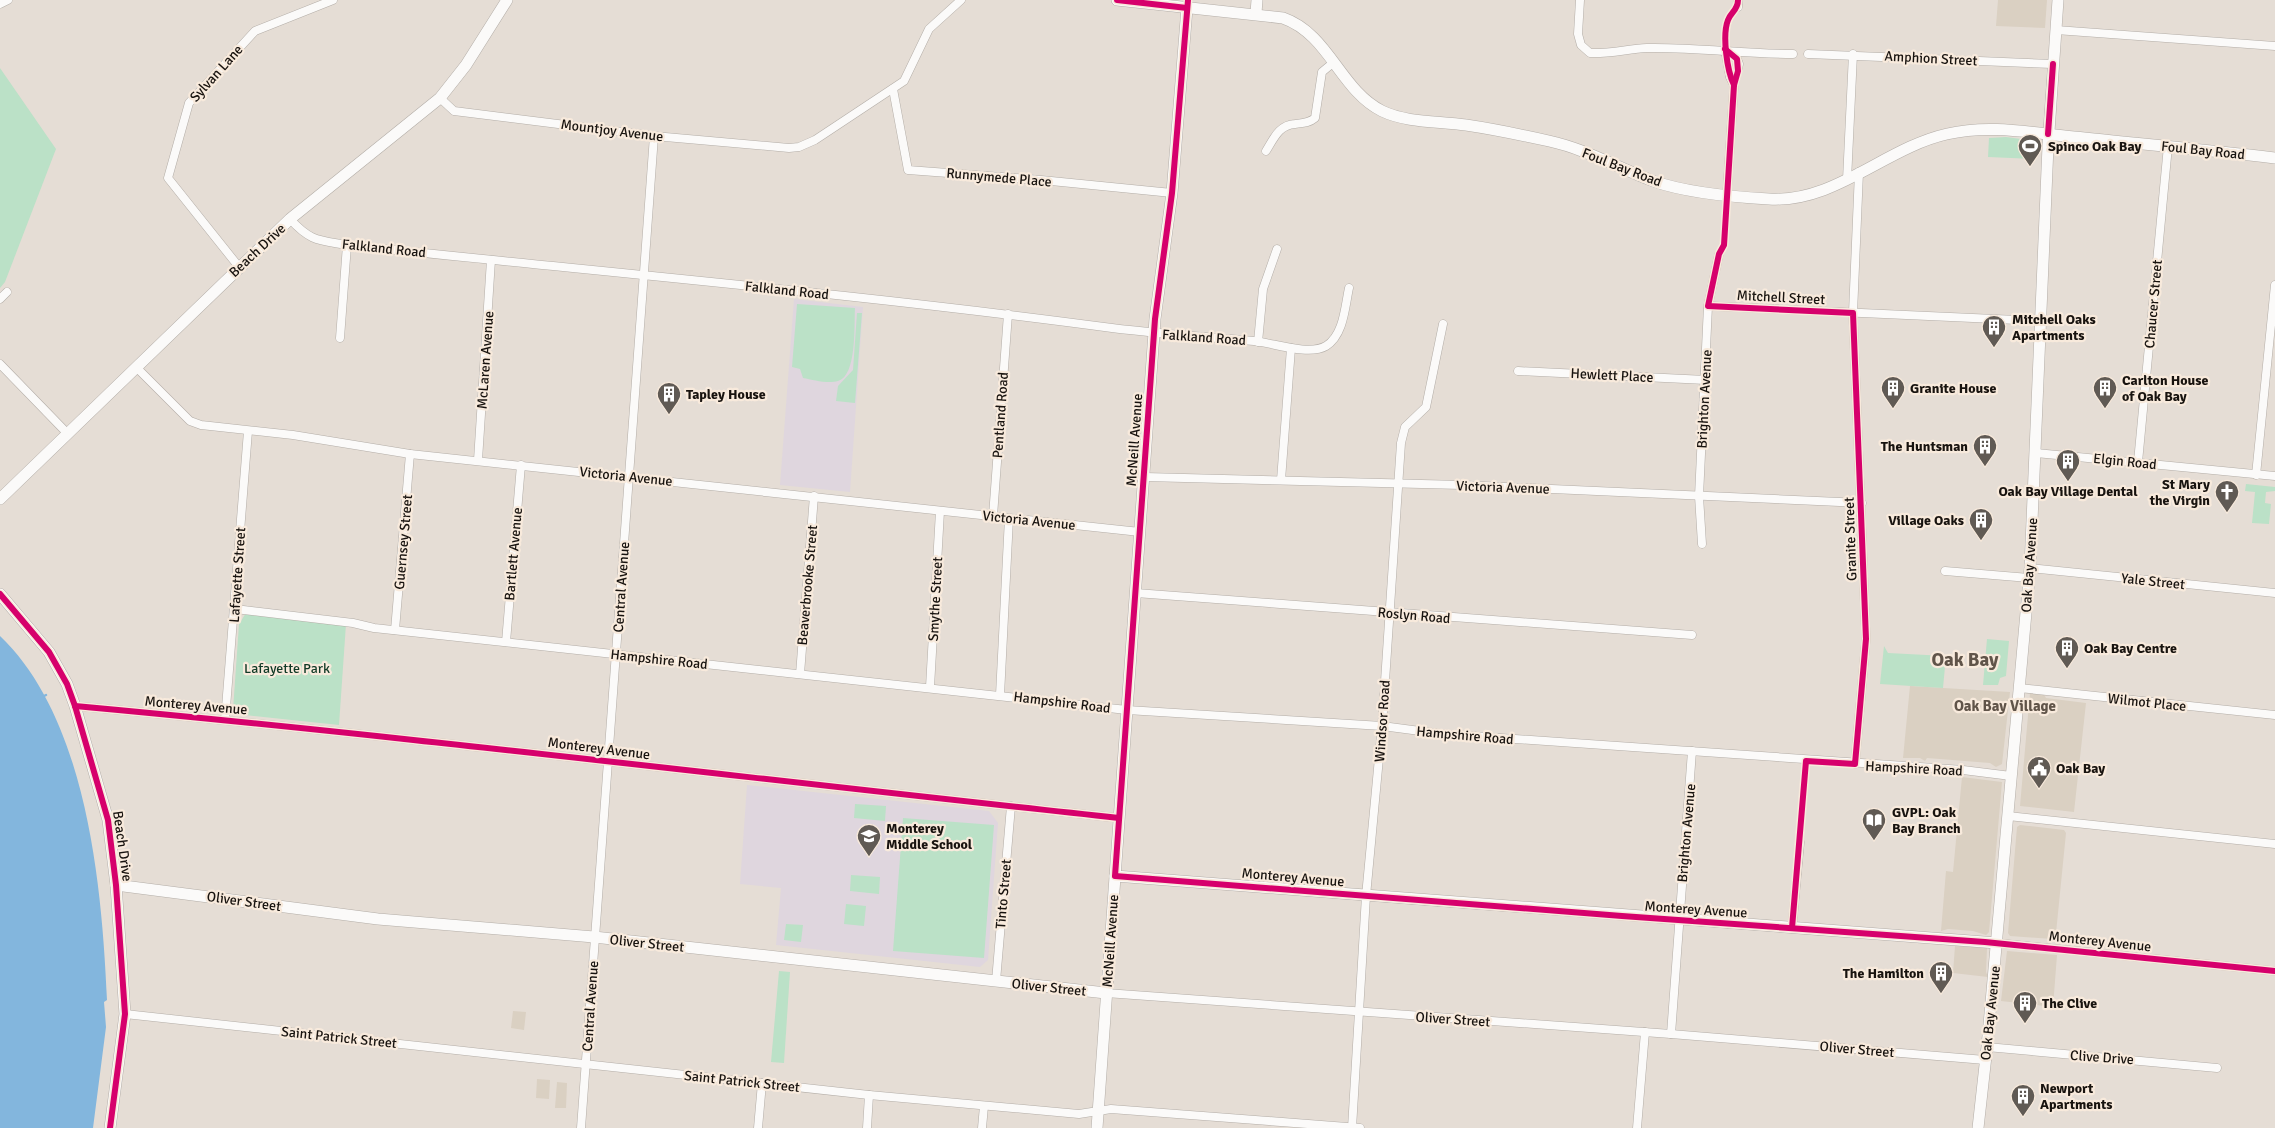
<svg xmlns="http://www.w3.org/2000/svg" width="2275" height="1128" viewBox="0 0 2275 1128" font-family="Signika,sans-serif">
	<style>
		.commercial { fill: #dad0c2 }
		.education { fill: #dfd6de }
		.green { fill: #bbe1c7 }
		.water { fill: #83b6dd }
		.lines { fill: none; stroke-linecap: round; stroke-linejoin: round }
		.stream { stroke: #83b6dd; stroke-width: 2.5 }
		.street-casing { stroke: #b3ada7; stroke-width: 9 }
		.secondary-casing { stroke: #b3ada7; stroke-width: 12 }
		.street { stroke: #fbfaf9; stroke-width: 8 }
		.secondary { stroke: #fbfaf9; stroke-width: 11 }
		.cycleway-casing { stroke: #f8eadc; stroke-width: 9 }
		.cycleway { stroke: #d6006c; stroke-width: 6 }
		.labels { text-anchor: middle; stroke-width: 4.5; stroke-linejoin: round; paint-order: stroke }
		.street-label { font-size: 14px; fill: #18130f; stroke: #f8eadc }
		.poi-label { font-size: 14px; font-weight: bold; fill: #18130f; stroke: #f8eadc; text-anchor: start }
		.park-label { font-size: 14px; fill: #103a26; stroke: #f8eadc }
		.neighbourhood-label { font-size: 15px; font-weight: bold; fill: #605449; stroke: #f8eadc }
		.district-label { font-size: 19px; font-weight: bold; fill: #605449; stroke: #f8eadc }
	</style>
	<rect width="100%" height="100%" fill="#e5ddd5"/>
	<!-- commercial -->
	<g class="commercial">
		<polygon points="1998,0 2047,0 2045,28 1996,26"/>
		<polygon points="1910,686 2010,692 2002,764 1996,767 1990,763 1927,758 1925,761 1920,758 1903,758"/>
		<polygon points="2030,693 2043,693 2046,698 2086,703 2074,812 2020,806"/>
		<polygon points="1962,777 2002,782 1989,932 1986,935 1973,931 1948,929 1941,931 1946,871 1953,872"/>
		<polygon points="2020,825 2064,830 2066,833 2056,933 2052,939 2010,936 2008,933 2017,827"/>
		<polygon points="1955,946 1987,948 1986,972 1988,977 1953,973"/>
		<polygon points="2007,951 2057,955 2053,1007 2001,1001"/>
		<polygon points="513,1011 526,1012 524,1030 511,1028"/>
		<polygon points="537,1079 550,1080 549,1099 536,1098"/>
		<polygon points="557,1082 567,1083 566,1108 555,1108"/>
	</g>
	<!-- education -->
	<g class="education">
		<polygon points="794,299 863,307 850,492 780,485"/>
		<polygon points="747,785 989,811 998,823 988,960 980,967 776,945 781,888 740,884"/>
	</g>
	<!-- green -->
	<g class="green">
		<polygon points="0,68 56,149 5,282 0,288"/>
		<polygon points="2006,137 2035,141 2035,159 1988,157 1989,138"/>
		<path d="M797,304L855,308C854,325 857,376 838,381C828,384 813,380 803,378L800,369L792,367Z"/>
		<polygon points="857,313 862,313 855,403 836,401 838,386 853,370"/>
		<polygon points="2246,484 2275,487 2275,491 2266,492 2265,503 2271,504 2269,524 2252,523 2255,492 2245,491"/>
		<polygon points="246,613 346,624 339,725 236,714 233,710 239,624"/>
		<polygon points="1987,639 2009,641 2006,676 2000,678 1998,685 1983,685"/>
		<polygon points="1884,646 1888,653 1946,656 1943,688 1880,684"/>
		<polygon points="855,804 886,806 885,821 854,818"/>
		<polygon points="903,818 994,825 984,958 893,951"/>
		<polygon points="851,875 880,877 879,894 850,891"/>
		<polygon points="846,904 866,906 864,926 844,924"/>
		<polygon points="786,924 803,925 801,942 784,940"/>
		<polygon points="779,971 790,972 784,1063 771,1062"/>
	</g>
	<!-- water -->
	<path class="water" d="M0,636C87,719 102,885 107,1000L104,1002L106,1027L93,1128H0Z"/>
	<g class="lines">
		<!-- stream -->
		<polyline class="stream" points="44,696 46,695"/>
		<!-- street casing -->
		<g class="street-casing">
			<g id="street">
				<path d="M1580,0L1578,34L1581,45L1590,53C1609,54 1628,49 1647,48C1696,47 1744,54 1793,54"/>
				<polyline points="0,4 8,0"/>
				<polyline points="1738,7 1738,0"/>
				<polyline points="2056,30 2275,46"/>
				<polyline points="1725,49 1730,77 1734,85"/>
				<polyline points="1808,54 2053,64"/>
				<polyline points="893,89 908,170 1041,180 1172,193"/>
				<polyline points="440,98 454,111 654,136 789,148 799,147 815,140 904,81 929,29 961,0"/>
				<path d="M1266,151C1274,138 1279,125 1295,124C1303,123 1309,123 1315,118L1322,72L1334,62"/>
				<polyline points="1847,180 1853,54"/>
				<polyline points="1727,194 1734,85 1739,64 1737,59 1729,52"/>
				<path d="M290,219C311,242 319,240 347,245C602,272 858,294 1112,328C1159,334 1206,337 1254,341C1273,343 1309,356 1326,346C1344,335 1345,306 1349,288"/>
				<polyline points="239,267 168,178 189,103 255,31 333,0"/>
				<polyline points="0,299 7,292"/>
				<polyline points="1708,306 2041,321"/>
				<polyline points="340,338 347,245"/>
				<polyline points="1258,342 1263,289 1277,249"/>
				<polyline points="0,364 67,433"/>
				<polyline points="136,367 190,421 201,425 293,435 410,454 1140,532"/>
				<polyline points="1518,371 1706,380"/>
				<polyline points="2036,453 2275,476"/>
				<polyline points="478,460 491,260"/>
				<polyline points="2138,462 2168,146"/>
				<polyline points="2256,475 2275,285"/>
				<polyline points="1145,477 1462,485 1862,503"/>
				<polyline points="1281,480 1291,348"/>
				<polyline points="993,516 1008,314"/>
				<polyline points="1702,544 1699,496 1708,306 1719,254"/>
				<polyline points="2030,568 2275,593"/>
				<polyline points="1945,571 2029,578"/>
				<polyline points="1136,593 1692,635"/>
				<polyline points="235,609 353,623 374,628 1127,710 1382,726 1443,734 1963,770 2011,776"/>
				<polyline points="395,630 410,454"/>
				<polyline points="506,642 521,465"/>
				<polyline points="800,674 814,496"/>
				<polyline points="930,687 940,511"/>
				<polyline points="2019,688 2275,715"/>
				<polyline points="1000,695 1009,518"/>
				<path d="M75,706C424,738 771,781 1119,818"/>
				<polyline points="225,720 248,431"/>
				<polyline points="1855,764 1866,639 1853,313 1859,172"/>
				<polyline points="2008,816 2275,844"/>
				<polyline points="1792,928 1800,842"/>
				<polyline points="1997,943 2275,971"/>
				<polyline points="996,981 1011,806"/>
				<polyline points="1106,993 1671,1034 1985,1060"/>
				<polyline points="125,1014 869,1095 1079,1114 1111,1109 1360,1128"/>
				<polyline points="1671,1034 1692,751"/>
				<polyline points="1987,1047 2217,1068"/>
				<polyline points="581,1128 654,136"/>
				<polyline points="758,1128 762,1083"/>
				<polyline points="867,1128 869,1095"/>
				<polyline points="982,1128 984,1106"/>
				<polyline points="1352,1128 1366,896 1382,726 1401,443 1405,427 1426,407 1443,324"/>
				<polyline points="1637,1128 1645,1032"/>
			</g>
		</g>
		<!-- secondary casing -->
		<g class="secondary-casing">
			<g id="secondary">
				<path d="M1117,0L1283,18C1329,34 1340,90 1382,111C1407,123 1438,121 1466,125C1493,129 1522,135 1549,141C1586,149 1618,168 1653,181C1687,193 1733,197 1769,199C1835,203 1885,148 1947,134C1990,124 2031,133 2074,137C2141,144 2208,150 2275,158"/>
				<polyline points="1256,13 1257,0"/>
				<polyline points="0,499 290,219 440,98 466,65 507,0"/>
				<polyline points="0,594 49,652 67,684 75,706 108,820 116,885 125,1014 110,1128"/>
				<polyline points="1115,876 1997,943"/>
				<polyline points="116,885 378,919 594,937 1106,993"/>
				<polyline points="1097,1128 1155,319 1172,193 1187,8"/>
				<polyline points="1978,1128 1987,1047 2030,568 2048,146 2058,0"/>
			</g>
		</g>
		<!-- street -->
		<use href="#street" class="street"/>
		<!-- secondary -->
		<use href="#secondary" class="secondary"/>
		<!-- cycleway casing -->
		<g class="cycleway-casing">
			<g id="cycleway">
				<polyline points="1117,0 1187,8"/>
				<polyline points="1188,0 1172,193 1155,319 1115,876 1622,916 1985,942 2275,971"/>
				<polyline points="1725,49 1737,59 1738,71 1734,85 1724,245 1719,254 1708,306 1853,313 1866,639 1855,764 1806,761 1792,928"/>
				<path d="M1734,85C1727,71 1722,35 1728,20C1731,12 1738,10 1738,0"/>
				<polyline points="2048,134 2053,64"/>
				<polyline points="0,594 49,652 67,684 75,706 108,820 116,885 125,1014 110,1128"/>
				<path d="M75,706C424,738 771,781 1119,818"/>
			</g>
		</g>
		<!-- cycleway -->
		<use href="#cycleway" class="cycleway"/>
	</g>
	<!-- icons -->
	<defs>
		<g id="stadium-pin" transform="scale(1.25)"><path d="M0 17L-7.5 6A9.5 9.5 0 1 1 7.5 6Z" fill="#605a54" stroke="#f8eadc"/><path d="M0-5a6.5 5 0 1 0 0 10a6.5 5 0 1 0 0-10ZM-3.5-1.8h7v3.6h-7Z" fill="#fff"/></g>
		<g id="building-pin" transform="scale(1.25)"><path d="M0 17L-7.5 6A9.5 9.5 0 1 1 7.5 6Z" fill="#605a54" stroke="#f8eadc"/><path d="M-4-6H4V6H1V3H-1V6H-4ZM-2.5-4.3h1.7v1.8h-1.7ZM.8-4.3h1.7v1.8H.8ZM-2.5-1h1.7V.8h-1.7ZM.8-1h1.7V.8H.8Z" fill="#fff"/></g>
		<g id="church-pin" transform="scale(1.25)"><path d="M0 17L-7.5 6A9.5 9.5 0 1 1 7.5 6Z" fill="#605a54" stroke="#f8eadc"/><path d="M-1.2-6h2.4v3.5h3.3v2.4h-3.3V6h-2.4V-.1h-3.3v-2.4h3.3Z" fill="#fff"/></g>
		<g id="civic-pin" transform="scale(1.25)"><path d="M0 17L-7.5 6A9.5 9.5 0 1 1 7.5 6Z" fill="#605a54" stroke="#f8eadc"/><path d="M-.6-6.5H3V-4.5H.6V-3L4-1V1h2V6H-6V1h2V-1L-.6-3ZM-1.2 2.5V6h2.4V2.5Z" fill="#fff"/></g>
		<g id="library-pin" transform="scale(1.25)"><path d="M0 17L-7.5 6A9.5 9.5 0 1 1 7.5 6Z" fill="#605a54" stroke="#f8eadc"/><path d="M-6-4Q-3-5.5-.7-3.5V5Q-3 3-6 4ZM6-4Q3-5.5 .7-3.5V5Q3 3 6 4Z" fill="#fff"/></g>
		<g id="school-pin" transform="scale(1.25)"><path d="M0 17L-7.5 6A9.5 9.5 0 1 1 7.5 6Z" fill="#605a54" stroke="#f8eadc"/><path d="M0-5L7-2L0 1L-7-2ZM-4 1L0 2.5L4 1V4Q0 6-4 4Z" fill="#fff"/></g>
	</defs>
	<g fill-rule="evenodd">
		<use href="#stadium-pin" x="2030" y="146"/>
		<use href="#building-pin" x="1994" y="327"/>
		<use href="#building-pin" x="1893" y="388"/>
		<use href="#building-pin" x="2105" y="388"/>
		<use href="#building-pin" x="669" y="394"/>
		<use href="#building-pin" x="1985" y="446"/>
		<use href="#building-pin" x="2068" y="461"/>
		<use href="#church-pin" x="2227" y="492"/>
		<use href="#building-pin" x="1981" y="520"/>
		<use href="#building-pin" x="2067" y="648"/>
		<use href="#civic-pin" x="2039" y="768"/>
		<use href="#library-pin" x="1874" y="820"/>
		<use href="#school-pin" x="869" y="836"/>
		<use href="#building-pin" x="1941" y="973"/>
		<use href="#building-pin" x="2025" y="1003"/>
		<use href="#building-pin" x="2023" y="1096"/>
	</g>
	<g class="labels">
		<!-- street labels -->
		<g class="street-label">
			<text transform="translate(1931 58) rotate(3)" y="5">Amphion Street</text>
			<text transform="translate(216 73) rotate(-48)" y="5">Sylvan Lane</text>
			<text transform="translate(612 130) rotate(7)" y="5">Mountjoy Avenue</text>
			<text transform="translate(2203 150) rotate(6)" y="5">Foul Bay Road</text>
			<text transform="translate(1622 167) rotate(21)" y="5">Foul Bay Road</text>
			<text transform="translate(999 177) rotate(5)" y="5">Runnymede Place</text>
			<text transform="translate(384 248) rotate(6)" y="5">Falkland Road</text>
			<text transform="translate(257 250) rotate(-43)" y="5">Beach Drive</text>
			<text transform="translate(787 290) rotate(6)" y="5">Falkland Road</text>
			<text transform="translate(1781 297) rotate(3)" y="5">Mitchell Street</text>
			<text transform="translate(2153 304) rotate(-85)" y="5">Chaucer Street</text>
			<text transform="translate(1204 337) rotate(4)" y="5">Falkland Road</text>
			<text transform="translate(485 360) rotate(-86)" y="5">McLaren Avenue</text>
			<text transform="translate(1612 375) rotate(3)" y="5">Hewlett Place</text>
			<text transform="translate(1704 399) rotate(-87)" y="5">Brighton Avenue</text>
			<text transform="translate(1000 415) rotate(-86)" y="5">Pentland Road</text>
			<text transform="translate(1134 440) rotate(-86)" y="5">McNeill Avenue</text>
			<text transform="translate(2125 461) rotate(6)" y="5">Elgin Road</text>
			<text transform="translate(626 476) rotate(6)" y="5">Victoria Avenue</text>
			<text transform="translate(1503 487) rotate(2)" y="5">Victoria Avenue</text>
			<text transform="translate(1029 520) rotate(6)" y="5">Victoria Avenue</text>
			<text transform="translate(1850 539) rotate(-92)" y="5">Granite Street</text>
			<text transform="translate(403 542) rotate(-85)" y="5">Guernsey Street</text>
			<text transform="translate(513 554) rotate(-85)" y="5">Bartlett Avenue</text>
			<text transform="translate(2029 565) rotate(-86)" y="5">Oak Bay Avenue</text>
			<text transform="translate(237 575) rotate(-86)" y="5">Lafayette Street</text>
			<text transform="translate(2153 581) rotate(6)" y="5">Yale Street</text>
			<text transform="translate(807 585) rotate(-85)" y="5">Beaverbrooke Street</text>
			<text transform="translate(621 587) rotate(-86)" y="5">Central Avenue</text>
			<text transform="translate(935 599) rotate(-87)" y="5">Smythe Street</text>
			<text transform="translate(1414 615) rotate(5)" y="5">Roslyn Road</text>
			<text transform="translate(659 659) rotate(6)" y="5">Hampshire Road</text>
			<text transform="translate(1062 702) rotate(7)" y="5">Hampshire Road</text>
			<text transform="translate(2147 702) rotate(6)" y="5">Wilmot Place</text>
			<text transform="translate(196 705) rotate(5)" y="5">Monterey Avenue</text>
			<text transform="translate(1382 721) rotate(-86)" y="5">Windsor Road</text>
			<text transform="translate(1465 735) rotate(5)" y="5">Hampshire Road</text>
			<text transform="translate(599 748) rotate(7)" y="5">Monterey Avenue</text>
			<text transform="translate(1914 768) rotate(3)" y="5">Hampshire Road</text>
			<text transform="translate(1686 833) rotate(-85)" y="5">Brighton Avenue</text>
			<text transform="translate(123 846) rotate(82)" y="5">Beach Drive</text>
			<text transform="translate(1293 877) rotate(5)" y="5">Monterey Avenue</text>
			<text transform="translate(1003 894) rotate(-85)" y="5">Tinto Street</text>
			<text transform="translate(244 901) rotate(8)" y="5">Oliver Street</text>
			<text transform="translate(1696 909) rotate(4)" y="5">Monterey Avenue</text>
			<text transform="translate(1110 941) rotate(-86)" y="5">McNeill Avenue</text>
			<text transform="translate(2100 941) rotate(6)" y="5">Monterey Avenue</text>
			<text transform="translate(647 943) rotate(6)" y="5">Oliver Street</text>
			<text transform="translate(1049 987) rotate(6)" y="5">Oliver Street</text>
			<text transform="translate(590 1006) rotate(-86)" y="5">Central Avenue</text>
			<text transform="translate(1990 1013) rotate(-84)" y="5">Oak Bay Avenue</text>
			<text transform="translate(1453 1019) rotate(4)" y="5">Oliver Street</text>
			<text transform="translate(339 1037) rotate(6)" y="5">Saint Patrick Street</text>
			<text transform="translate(1857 1049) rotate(5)" y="5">Oliver Street</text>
			<text transform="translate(2102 1057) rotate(4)" y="5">Clive Drive</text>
			<text transform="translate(742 1081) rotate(6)" y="5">Saint Patrick Street</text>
		</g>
		<!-- poi labels -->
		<g class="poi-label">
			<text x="2048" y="151">Spinco Oak Bay</text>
			<text x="2012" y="324">Mitchell Oaks<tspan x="2012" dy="16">Apartments</tspan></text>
			<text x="2122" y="385">Carlton House<tspan x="2122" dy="16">of Oak Bay</tspan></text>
			<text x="1910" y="393">Granite House</text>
			<text x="686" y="399">Tapley House</text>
			<text x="1968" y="451" text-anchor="end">The Huntsman</text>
			<text x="2210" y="489" text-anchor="end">St Mary<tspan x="2210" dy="16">the Virgin</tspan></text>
			<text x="2068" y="496" text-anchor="middle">Oak Bay Village Dental</text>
			<text x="1964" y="525" text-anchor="end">Village Oaks</text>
			<text x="2084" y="653">Oak Bay Centre</text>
			<text x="2056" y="773">Oak Bay</text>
			<text x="1892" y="817">GVPL: Oak<tspan x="1892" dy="16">Bay Branch</tspan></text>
			<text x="886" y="833">Monterey<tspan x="886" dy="16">Middle School</tspan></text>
			<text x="1924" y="978" text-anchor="end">The Hamilton</text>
			<text x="2042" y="1008">The Clive</text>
			<text x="2040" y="1093">Newport<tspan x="2040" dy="16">Apartments</tspan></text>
		</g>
		<!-- park labels -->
		<g class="park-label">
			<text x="287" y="673">Lafayette Park</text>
		</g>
		<!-- neighbourhood labels -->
		<g class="neighbourhood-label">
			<text x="2005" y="711">Oak Bay Village</text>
		</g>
		<!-- district labels -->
		<g class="district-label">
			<text x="1965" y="666">Oak Bay</text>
		</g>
	</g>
</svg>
